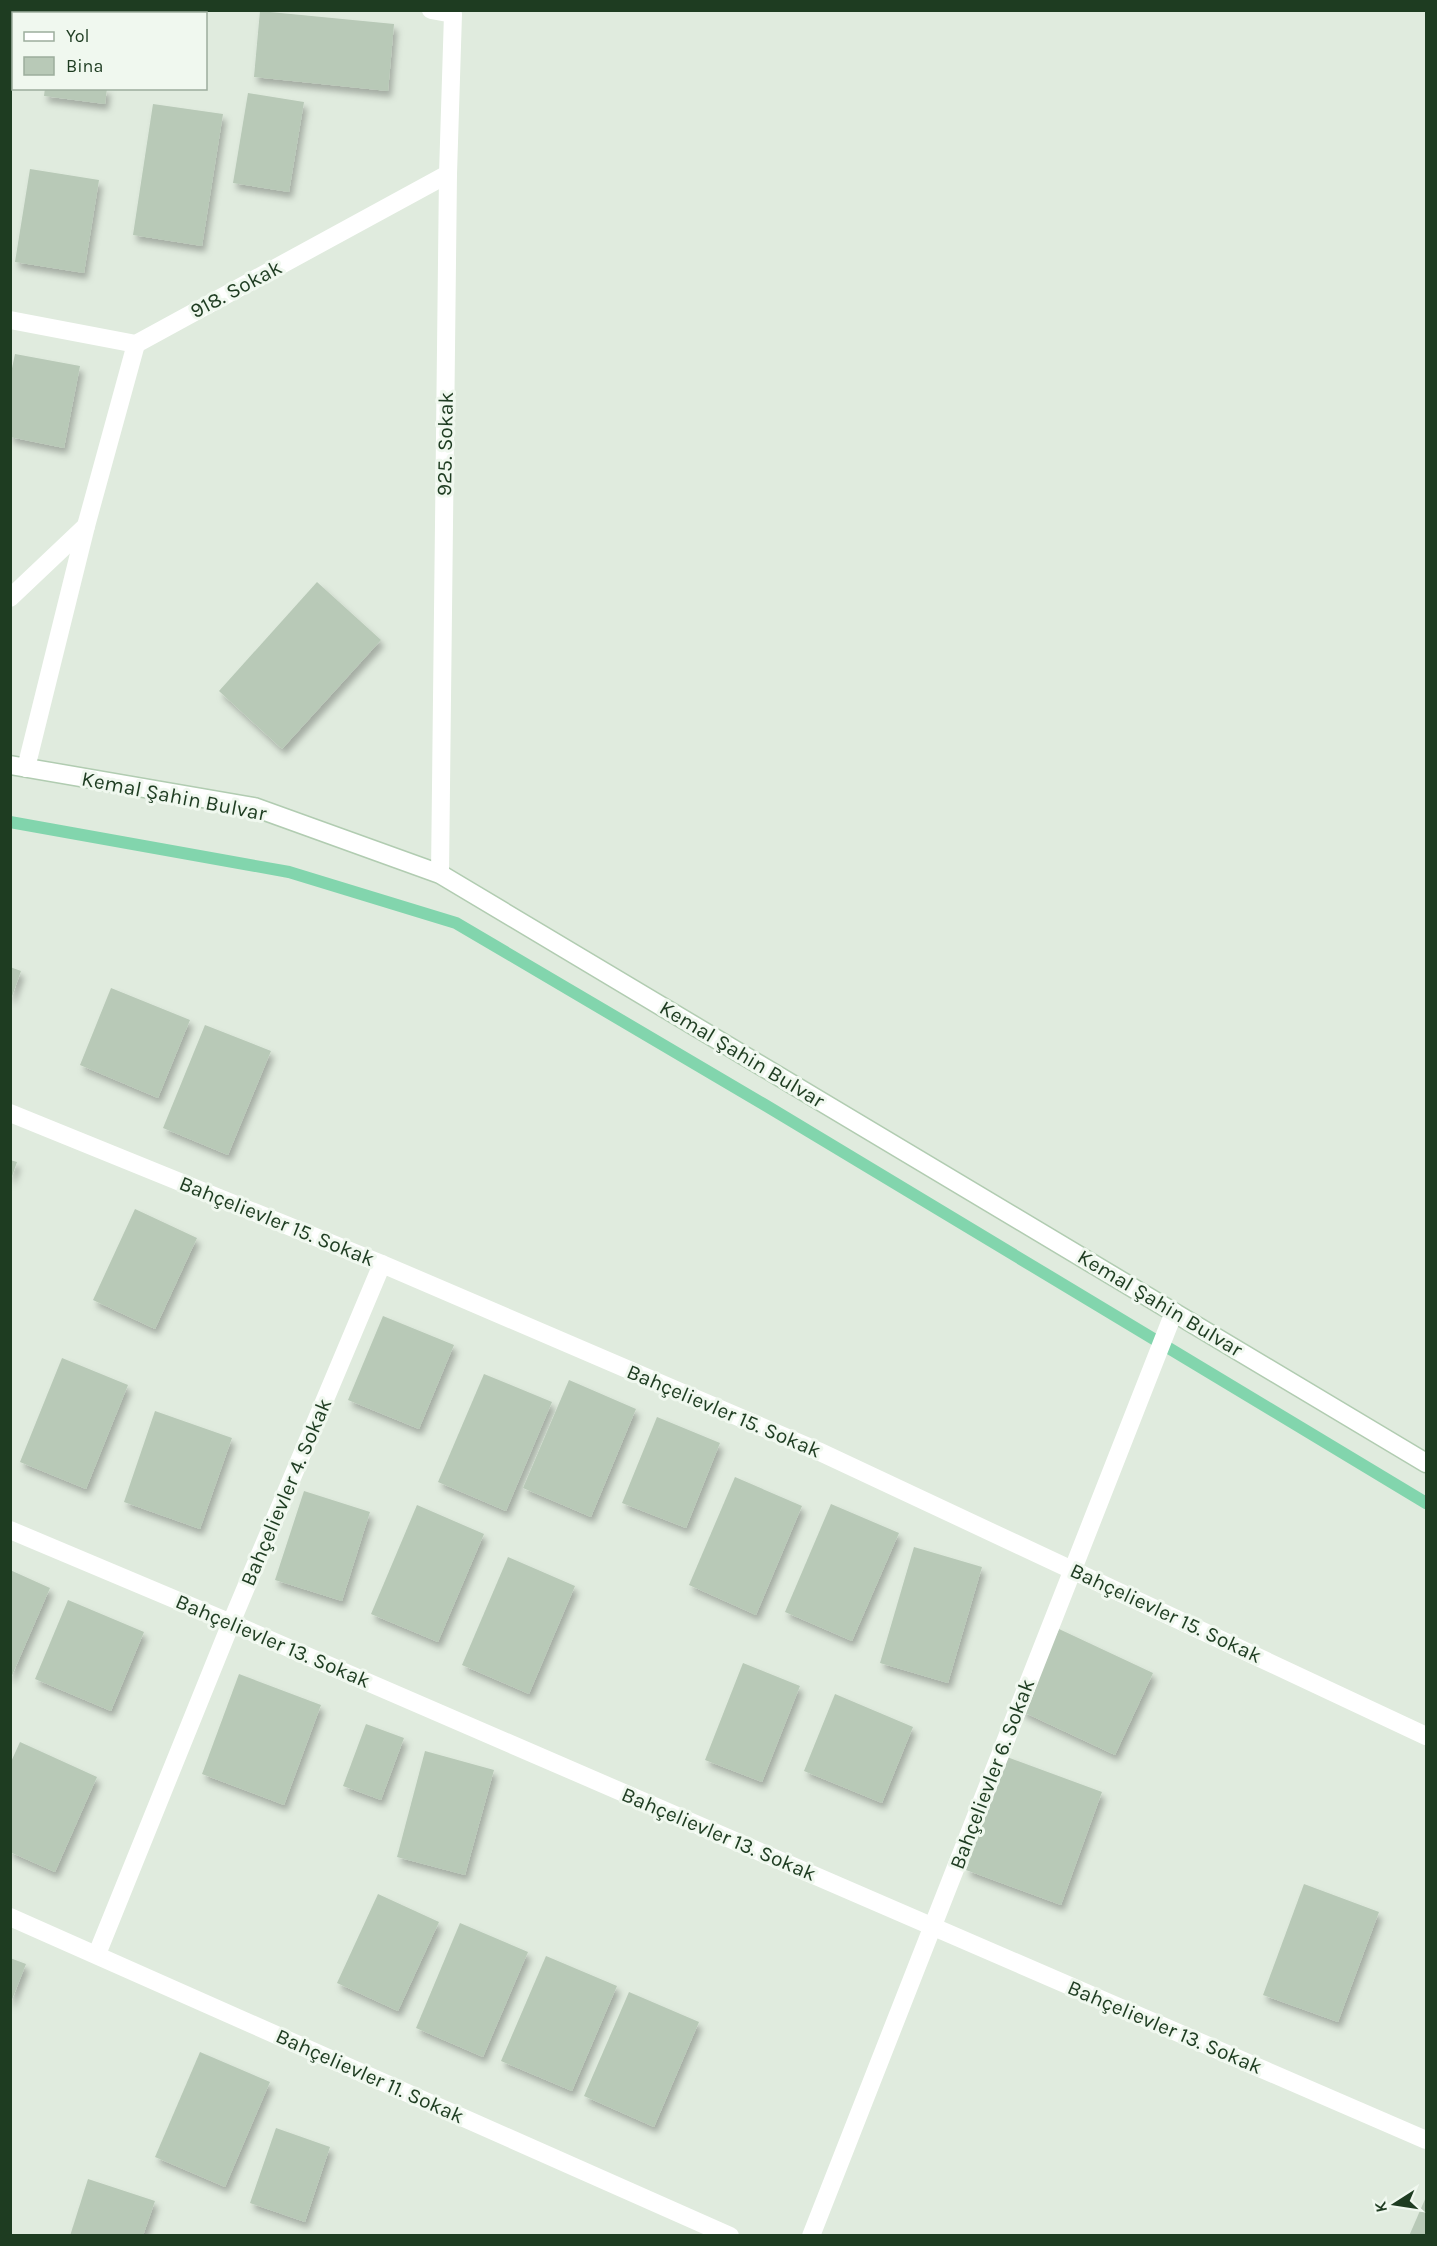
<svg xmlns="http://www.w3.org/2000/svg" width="1437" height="2246" viewBox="0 0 1437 2246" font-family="Karla,sans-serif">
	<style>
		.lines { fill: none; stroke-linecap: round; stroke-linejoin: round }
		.stream { stroke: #82d5ad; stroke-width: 12 }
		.building { fill: #b8c9b7; filter: url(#shadow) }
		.secondary-casing { stroke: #b1ccb1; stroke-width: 21 }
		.street { stroke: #fff; stroke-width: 18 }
		.secondary { stroke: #fff; stroke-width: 18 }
		.labels { text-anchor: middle; stroke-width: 6; stroke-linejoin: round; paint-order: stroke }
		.street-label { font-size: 21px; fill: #1e3c21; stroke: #f0f8ef }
	</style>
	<defs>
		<filter id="shadow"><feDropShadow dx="3.5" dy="6" stdDeviation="3" flood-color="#0004"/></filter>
	</defs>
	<rect width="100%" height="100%" fill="#e0ebde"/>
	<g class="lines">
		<!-- stream -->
		<polyline class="stream" points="10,822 289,872 456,923 765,1105 1426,1503"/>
	</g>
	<!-- building -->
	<g class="building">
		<polygon points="54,10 117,10 116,14 54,14"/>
		<polygon points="260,11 394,24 388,91 254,77"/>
		<polygon points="45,88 107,88 105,104 44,96"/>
		<polygon points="248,93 304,102 289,192 233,183"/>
		<polygon points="153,104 223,114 202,246 133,235"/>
		<polygon points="30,169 99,180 84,273 15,262"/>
		<polygon points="15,354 80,366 64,448 10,437 10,378"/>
		<polygon points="317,582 381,640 282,749 219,691"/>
		<polygon points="10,967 21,971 11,999 10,998"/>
		<polygon points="111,988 190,1020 158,1098 80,1065"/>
		<polygon points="205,1025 271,1051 228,1155 163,1128"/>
		<polygon points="10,1160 17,1162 11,1179 10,1179"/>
		<polygon points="135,1209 197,1238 155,1329 93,1300"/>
		<polygon points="383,1316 454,1345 419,1429 348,1400"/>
		<polygon points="62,1358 128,1385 86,1489 20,1462"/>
		<polygon points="484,1374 552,1402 506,1511 438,1482"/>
		<polygon points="569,1380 636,1409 591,1517 523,1488"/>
		<polygon points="155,1411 232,1438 200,1529 124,1502"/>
		<polygon points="657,1417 720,1443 686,1528 622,1503"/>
		<polygon points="735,1477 802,1506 756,1615 689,1585"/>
		<polygon points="304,1491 370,1512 342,1601 275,1580"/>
		<polygon points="831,1504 899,1533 852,1641 785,1612"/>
		<polygon points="417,1505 484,1534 438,1642 371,1614"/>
		<polygon points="914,1547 982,1567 948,1683 880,1663"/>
		<polygon points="508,1557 575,1586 529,1694 462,1665"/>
		<polygon points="10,1570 50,1588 10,1680"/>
		<polygon points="68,1600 144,1632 111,1711 35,1679"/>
		<polygon points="1059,1629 1153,1673 1115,1755 1021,1711"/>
		<polygon points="743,1663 800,1686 762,1782 705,1760"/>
		<polygon points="239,1674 321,1705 284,1805 202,1774"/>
		<polygon points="835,1694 913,1727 882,1803 804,1771"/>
		<polygon points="366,1724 404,1738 381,1800 343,1786"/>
		<polygon points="20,1742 97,1777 55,1872 10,1852 10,1764"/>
		<polygon points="425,1751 494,1770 465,1875 397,1857"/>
		<polygon points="1007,1757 1102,1792 1061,1905 966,1870"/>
		<polygon points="1304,1884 1379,1912 1338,2022 1263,1995"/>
		<polygon points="378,1894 439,1922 398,2011 337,1983"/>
		<polygon points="460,1923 528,1952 483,2057 416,2028"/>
		<polygon points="546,1956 617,1986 572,2091 501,2061"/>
		<polygon points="10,1958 26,1964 11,2002 10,2002"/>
		<polygon points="629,1992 699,2022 654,2127 584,2096"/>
		<polygon points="200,2052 270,2082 225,2187 155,2157"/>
		<polygon points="276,2128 330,2147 305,2222 250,2203"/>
		<polygon points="88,2179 155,2201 143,2236 70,2236"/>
		<polygon points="1426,2197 1426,2236 1409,2236"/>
	</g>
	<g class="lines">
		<!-- secondary casing -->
		<g class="secondary-casing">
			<polyline id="secondary" points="10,765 254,807 440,874 1426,1463"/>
		</g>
		<!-- street -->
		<g class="street">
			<polyline points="431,10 453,14 448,174 440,874"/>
			<polyline points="10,320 136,344 448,174"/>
			<polyline points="10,598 86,526"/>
			<polyline points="26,768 86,526 136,344"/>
			<polyline points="10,1113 382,1264 818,1451 1426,1736"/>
			<polyline points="10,1530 231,1623 1426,2140"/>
			<polyline points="10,1917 730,2236"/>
			<polyline points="97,1954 231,1623 382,1264"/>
			<polyline points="811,2236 1174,1312"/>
		</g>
		<!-- secondary -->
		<use href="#secondary" class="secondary"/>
	</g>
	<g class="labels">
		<!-- street labels -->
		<g class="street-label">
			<text transform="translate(236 289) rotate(-28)" y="7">918. Sokak</text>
			<text transform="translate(445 444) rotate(-89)" y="7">925. Sokak</text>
			<text transform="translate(174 796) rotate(11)" y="7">Kemal Şahin Bulvar</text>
			<text transform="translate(742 1054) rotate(31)" y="7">Kemal Şahin Bulvar</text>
			<text transform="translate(277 1221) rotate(22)" y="7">Bahçelievler 15. Sokak</text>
			<text transform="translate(1160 1303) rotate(31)" y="7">Kemal Şahin Bulvar</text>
			<text transform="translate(724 1411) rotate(23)" y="7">Bahçelievler 15. Sokak</text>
			<text transform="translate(286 1492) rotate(-67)" y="7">Bahçelievler 4. Sokak</text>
			<text transform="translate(1166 1613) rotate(25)" y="7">Bahçelievler 15. Sokak</text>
			<text transform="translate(273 1641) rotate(23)" y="7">Bahçelievler 13. Sokak</text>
			<text transform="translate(992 1774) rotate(-69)" y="7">Bahçelievler 6. Sokak</text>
			<text transform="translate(719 1834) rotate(23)" y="7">Bahçelievler 13. Sokak</text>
			<text transform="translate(1165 2027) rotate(23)" y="7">Bahçelievler 13. Sokak</text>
			<text transform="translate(370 2076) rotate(24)" y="7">Bahçelievler 11. Sokak</text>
		</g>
	</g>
	<!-- border -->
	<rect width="1437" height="2246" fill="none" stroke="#1e3c21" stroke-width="24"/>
	<!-- legend -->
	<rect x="12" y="12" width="195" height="78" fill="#f0f8ef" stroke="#9cad9d" stroke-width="1.5"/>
	<rect x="24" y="32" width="30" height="9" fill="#ffffff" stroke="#9cad9d" stroke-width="1.5"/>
	<text x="66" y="42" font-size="18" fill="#1e3c21">Yol</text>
	<rect x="24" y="57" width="30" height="18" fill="#b8c9b7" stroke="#9cad9d" stroke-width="1.5"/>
	<text x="66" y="72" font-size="18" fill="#1e3c21">Bina</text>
	<!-- north arrow -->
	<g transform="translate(1395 2204) rotate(258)" stroke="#f0f8ef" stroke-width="4.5" paint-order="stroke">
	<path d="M0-4.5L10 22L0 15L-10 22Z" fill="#1e3c21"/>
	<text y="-9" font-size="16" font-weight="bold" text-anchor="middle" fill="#1e3c21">K</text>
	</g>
</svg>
